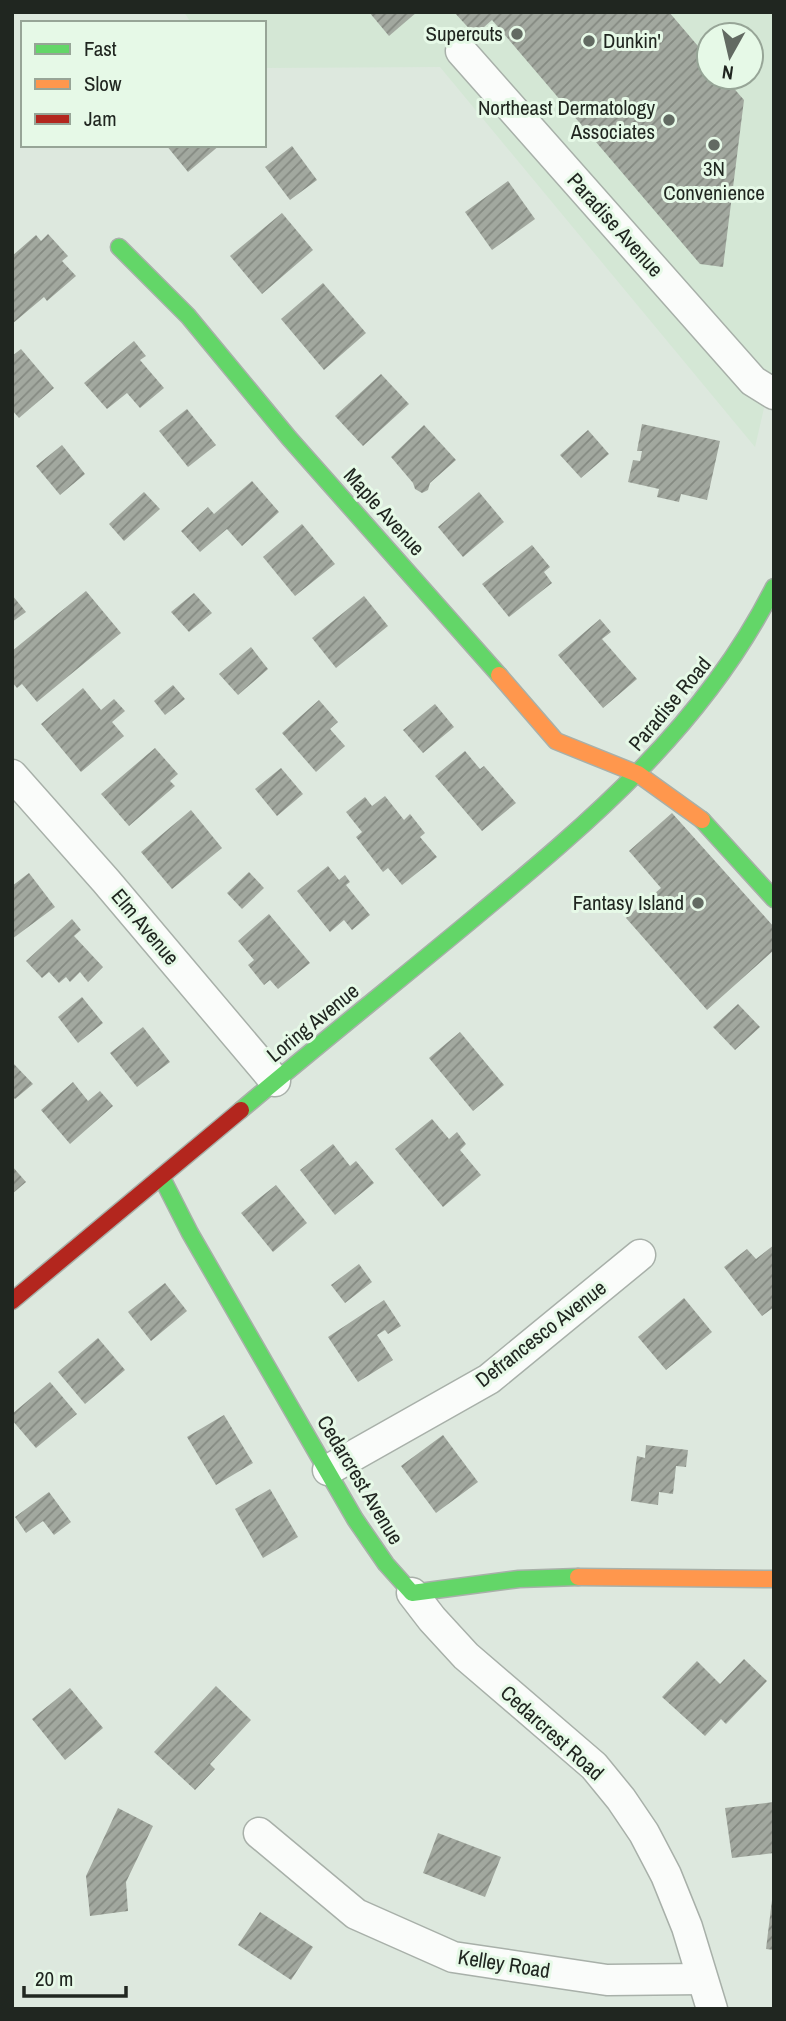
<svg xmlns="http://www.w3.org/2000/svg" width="786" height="2021" viewBox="0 0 786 2021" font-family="'Archivo Narrow',sans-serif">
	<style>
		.built { fill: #d4e7d5; fill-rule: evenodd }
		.building { fill: url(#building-hatch) }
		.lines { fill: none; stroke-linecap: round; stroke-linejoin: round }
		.street-casing { stroke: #a8b0a9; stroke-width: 33 }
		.fast-casing { stroke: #a8b0a9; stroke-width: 19 }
		.slow-casing { stroke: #a8b0a9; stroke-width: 19 }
		.jam-casing { stroke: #a8b0a9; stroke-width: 19 }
		.street { stroke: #fafcfa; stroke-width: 30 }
		.fast { stroke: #63d668; stroke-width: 16 }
		.slow { stroke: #ff974d; stroke-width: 16 }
		.jam { stroke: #b3261e; stroke-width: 16 }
		.poi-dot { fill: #626a62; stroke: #e6f9e7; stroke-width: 2.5 }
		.labels { text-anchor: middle; stroke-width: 6; stroke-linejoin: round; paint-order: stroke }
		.poi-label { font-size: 21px; fill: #202620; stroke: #e6f9e7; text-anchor: end }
		.street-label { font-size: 21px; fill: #202620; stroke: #e6f9e7 }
	</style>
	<defs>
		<pattern id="building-hatch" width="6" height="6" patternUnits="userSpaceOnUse" patternTransform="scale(1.75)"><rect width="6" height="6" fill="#a2a89f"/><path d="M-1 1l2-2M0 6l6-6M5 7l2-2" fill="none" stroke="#848981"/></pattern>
	</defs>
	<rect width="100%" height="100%" fill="#dde8de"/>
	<!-- built -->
	<path class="built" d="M184,12H774V365L755,447L440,67L264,68V23H191ZM709,35H751V77H709Z"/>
	<!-- building -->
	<g class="building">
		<polygon points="369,12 417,12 389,36"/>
		<polygon points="454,12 669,12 709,59 709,77 724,77 744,100 723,267 700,264 492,20 475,35"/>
		<polygon points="166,145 220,145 188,172"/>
		<polygon points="292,146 317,180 290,200 265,167"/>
		<polygon points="508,181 535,219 492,250 465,212"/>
		<polygon points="282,213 313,250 262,294 230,256"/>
		<polygon points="48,234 68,256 62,261 76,276 47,301 44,297 12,324 12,256 36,235 41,241"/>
		<polygon points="323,283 366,333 324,370 281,319"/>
		<polygon points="134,341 146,356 140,360 164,388 140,408 127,393 107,409 84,383"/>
		<polygon points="21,349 54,388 19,418 12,410 12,356"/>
		<polygon points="381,374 409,404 363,446 335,416"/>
		<polygon points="187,409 216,445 188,467 159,431"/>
		<polygon points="642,424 720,441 707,500 681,494 679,502 657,497 659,489 628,482 633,460 640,461 642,451 637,451"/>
		<polygon points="424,425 456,460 430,483 428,490 422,493 415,489 413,483 391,457"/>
		<polygon points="588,430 609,454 581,478 560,455"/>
		<polygon points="62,445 85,474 60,495 36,466"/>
		<polygon points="252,481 279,512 242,546 227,529 200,552 181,531 208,507 214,514"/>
		<polygon points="144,492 160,509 124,541 109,524"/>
		<polygon points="479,492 504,522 463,557 438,527"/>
		<polygon points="302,524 335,564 295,596 263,557"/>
		<polygon points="532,545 550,567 544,572 552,583 509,617 482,584"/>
		<polygon points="86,591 121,633 37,702 22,684 17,688 12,682 12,651"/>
		<polygon points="194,593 212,613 189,632 171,612"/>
		<polygon points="12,595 26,612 12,622"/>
		<polygon points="364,596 388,626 336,668 312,638"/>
		<polygon points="600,619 611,632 602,639 637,679 603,708 558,655"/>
		<polygon points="251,647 268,669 238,695 219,674"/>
		<polygon points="173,685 185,699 165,715 154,701"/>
		<polygon points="83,688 101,710 114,699 125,711 112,722 124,736 81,772 41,724"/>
		<polygon points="319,700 338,722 330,729 345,746 316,772 282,733"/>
		<polygon points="435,704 454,727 423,753 403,730"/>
		<polygon points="155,748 178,774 170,781 175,786 129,826 101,794"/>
		<polygon points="465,751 480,769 484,766 516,803 482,831 435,776"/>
		<polygon points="281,768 303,794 277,816 255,789"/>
		<polygon points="385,796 404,820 410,814 425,833 420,837 437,857 402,885 388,868 383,872 356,837 362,832 346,812 365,797 372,806"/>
		<polygon points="191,810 222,848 172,889 141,852"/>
		<polygon points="672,813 774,927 774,950 707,1010 626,918 661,888 629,851"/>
		<polygon points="328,866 339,880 345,875 350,882 346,885 370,915 352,930 344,920 330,932 297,891"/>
		<polygon points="249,872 264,888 242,909 227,893"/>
		<polygon points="29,873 55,907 12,939 12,886"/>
		<polygon points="269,914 310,963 278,989 270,980 264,985 248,965 254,960 238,941"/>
		<polygon points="72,919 81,930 74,936 103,967 88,982 80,972 70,982 66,977 59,983 49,972 42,978 26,961"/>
		<polygon points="82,997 103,1023 78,1043 58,1017"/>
		<polygon points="738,1004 760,1027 735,1050 713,1027"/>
		<polygon points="143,1027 170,1062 137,1087 110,1053"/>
		<polygon points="460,1032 504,1085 473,1111 429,1058"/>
		<polygon points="12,1062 33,1084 15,1099 12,1096"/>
		<polygon points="73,1082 88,1101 100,1091 113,1106 70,1144 41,1110"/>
		<polygon points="432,1119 449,1139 457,1132 466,1144 460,1150 481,1175 443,1207 395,1149"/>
		<polygon points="333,1144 350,1166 356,1161 374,1183 335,1215 300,1170"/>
		<polygon points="12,1166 26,1182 12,1194"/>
		<polygon points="276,1185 307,1223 273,1252 241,1213"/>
		<polygon points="774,1245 774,1307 762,1316 724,1267 747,1249 756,1259"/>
		<polygon points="359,1264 372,1282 345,1303 331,1285"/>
		<polygon points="165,1283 187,1311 151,1341 128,1312"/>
		<polygon points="684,1298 712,1332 666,1370 638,1337"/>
		<polygon points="384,1300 401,1326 388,1334 385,1330 377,1335 393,1360 358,1382 328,1337"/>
		<polygon points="98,1338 125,1370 85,1404 58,1372"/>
		<polygon points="50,1382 77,1414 36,1448 12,1420 12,1414"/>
		<polygon points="224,1415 253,1463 216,1485 187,1437"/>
		<polygon points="443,1435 478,1482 436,1513 401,1466"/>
		<polygon points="646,1445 688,1450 686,1467 676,1466 673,1494 659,1492 658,1505 631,1501 637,1456 645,1458"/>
		<polygon points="270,1489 298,1537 263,1558 235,1509"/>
		<polygon points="49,1492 71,1522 54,1535 43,1521 26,1533 15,1517"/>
		<polygon points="744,1659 767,1681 726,1724 721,1719 705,1736 662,1697 697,1661 720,1684"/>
		<polygon points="216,1686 251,1720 210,1764 215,1769 195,1790 154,1752"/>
		<polygon points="70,1688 103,1728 65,1760 32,1719"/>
		<polygon points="774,1802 774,1853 732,1858 725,1808"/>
		<polygon points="118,1808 153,1826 126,1882 128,1911 90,1916 86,1876"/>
		<polygon points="438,1833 501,1857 485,1897 423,1873"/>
		<polygon points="772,1900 774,1900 774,1950 766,1949"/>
		<polygon points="260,1912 313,1947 291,1980 238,1945"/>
	</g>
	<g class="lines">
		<!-- street casing -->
		<g class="street-casing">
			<g id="street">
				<polyline points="461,51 753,381 774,394"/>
				<polyline points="12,775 106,881 275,1081"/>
				<polyline points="328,1470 489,1379 640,1255"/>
				<polyline points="412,1593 432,1619 466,1656 594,1766 621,1799 644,1833 666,1875 687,1927 712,2009"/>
				<polyline points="259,1833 356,1914 453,1957 607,1980 702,1979"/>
			</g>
		</g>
		<!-- fast casing -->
		<g class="fast-casing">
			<g id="fast">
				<polyline points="119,247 188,316 289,438 499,675"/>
				<polyline points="702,820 774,899"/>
				<path d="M241,1110C318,1045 397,982 474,918C592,820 704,726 774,587"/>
				<polyline points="162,1178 190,1233 355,1519 386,1564 412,1593 519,1579 578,1577"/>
			</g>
		</g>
		<!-- slow casing -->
		<g class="slow-casing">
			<g id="slow">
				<polyline points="499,675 556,741 638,774 702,820"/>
				<polyline points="578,1577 774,1579"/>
			</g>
		</g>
		<!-- jam casing -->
		<g class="jam-casing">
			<polyline id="jam" points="12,1301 241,1110"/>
		</g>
		<!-- street -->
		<use href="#street" class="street"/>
		<!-- fast -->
		<use href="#fast" class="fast"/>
		<!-- slow -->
		<use href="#slow" class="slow"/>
		<!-- jam -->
		<use href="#jam" class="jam"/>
	</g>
	<!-- markers -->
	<g class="poi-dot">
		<circle cx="517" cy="34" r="7"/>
		<circle cx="589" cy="41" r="7"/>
		<circle cx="669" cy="120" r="7"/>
		<circle cx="714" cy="145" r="7"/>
		<circle cx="698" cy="903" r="7"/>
	</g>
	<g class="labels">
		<!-- poi labels -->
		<g class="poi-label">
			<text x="503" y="41">Supercuts</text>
			<text x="603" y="48" text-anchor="start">Dunkin'</text>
			<text x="655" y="115">Northeast Dermatology<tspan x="655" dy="24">Associates</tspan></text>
			<text x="714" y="176" text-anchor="middle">3N<tspan x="714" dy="24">Convenience</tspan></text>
			<text x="684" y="910">Fantasy Island</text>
		</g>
		<!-- street labels -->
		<g class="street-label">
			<text transform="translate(615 225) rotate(48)" y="7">Paradise Avenue</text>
			<text transform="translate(384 512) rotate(48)" y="7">Maple Avenue</text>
			<text transform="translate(670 704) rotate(-50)" y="7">Paradise Road</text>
			<text transform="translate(145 927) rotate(50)" y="7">Elm Avenue</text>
			<text transform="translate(313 1023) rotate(-39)" y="7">Loring Avenue</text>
			<text transform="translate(541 1334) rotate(-38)" y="7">Defrancesco Avenue</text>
			<text transform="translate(360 1480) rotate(59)" y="7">Cedarcrest Avenue</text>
			<text transform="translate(552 1733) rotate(42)" y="7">Cedarcrest Road</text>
			<text transform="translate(504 1964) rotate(9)" y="7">Kelley Road</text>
		</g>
	</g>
	<!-- border -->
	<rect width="786" height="2021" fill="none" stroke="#202620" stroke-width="28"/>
	<!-- legend -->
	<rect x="21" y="21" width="245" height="126" fill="#e6f9e7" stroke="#97a597" stroke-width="2"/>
	<rect x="35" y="44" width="35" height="10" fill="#63d668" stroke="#97a597" stroke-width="2"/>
	<text x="84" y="56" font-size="21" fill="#202620">Fast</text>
	<rect x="35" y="79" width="35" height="10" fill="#ff974d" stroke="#97a597" stroke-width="2"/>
	<text x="84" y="91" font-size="21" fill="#202620">Slow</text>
	<rect x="35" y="114" width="35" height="10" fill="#b3261e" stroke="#97a597" stroke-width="2"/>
	<text x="84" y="126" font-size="21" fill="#202620">Jam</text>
	<!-- north arrow -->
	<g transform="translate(730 56) rotate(188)"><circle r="33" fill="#e6f9e7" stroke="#97a597" stroke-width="2"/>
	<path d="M0-5L12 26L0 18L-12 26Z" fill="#626a62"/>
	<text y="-10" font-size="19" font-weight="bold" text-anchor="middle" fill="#202620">N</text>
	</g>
	<!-- scale -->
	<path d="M24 1986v10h102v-10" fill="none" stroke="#202620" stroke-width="3.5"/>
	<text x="35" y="1986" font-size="21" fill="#202620" stroke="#e6f9e7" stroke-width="5" paint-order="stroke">20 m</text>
</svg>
